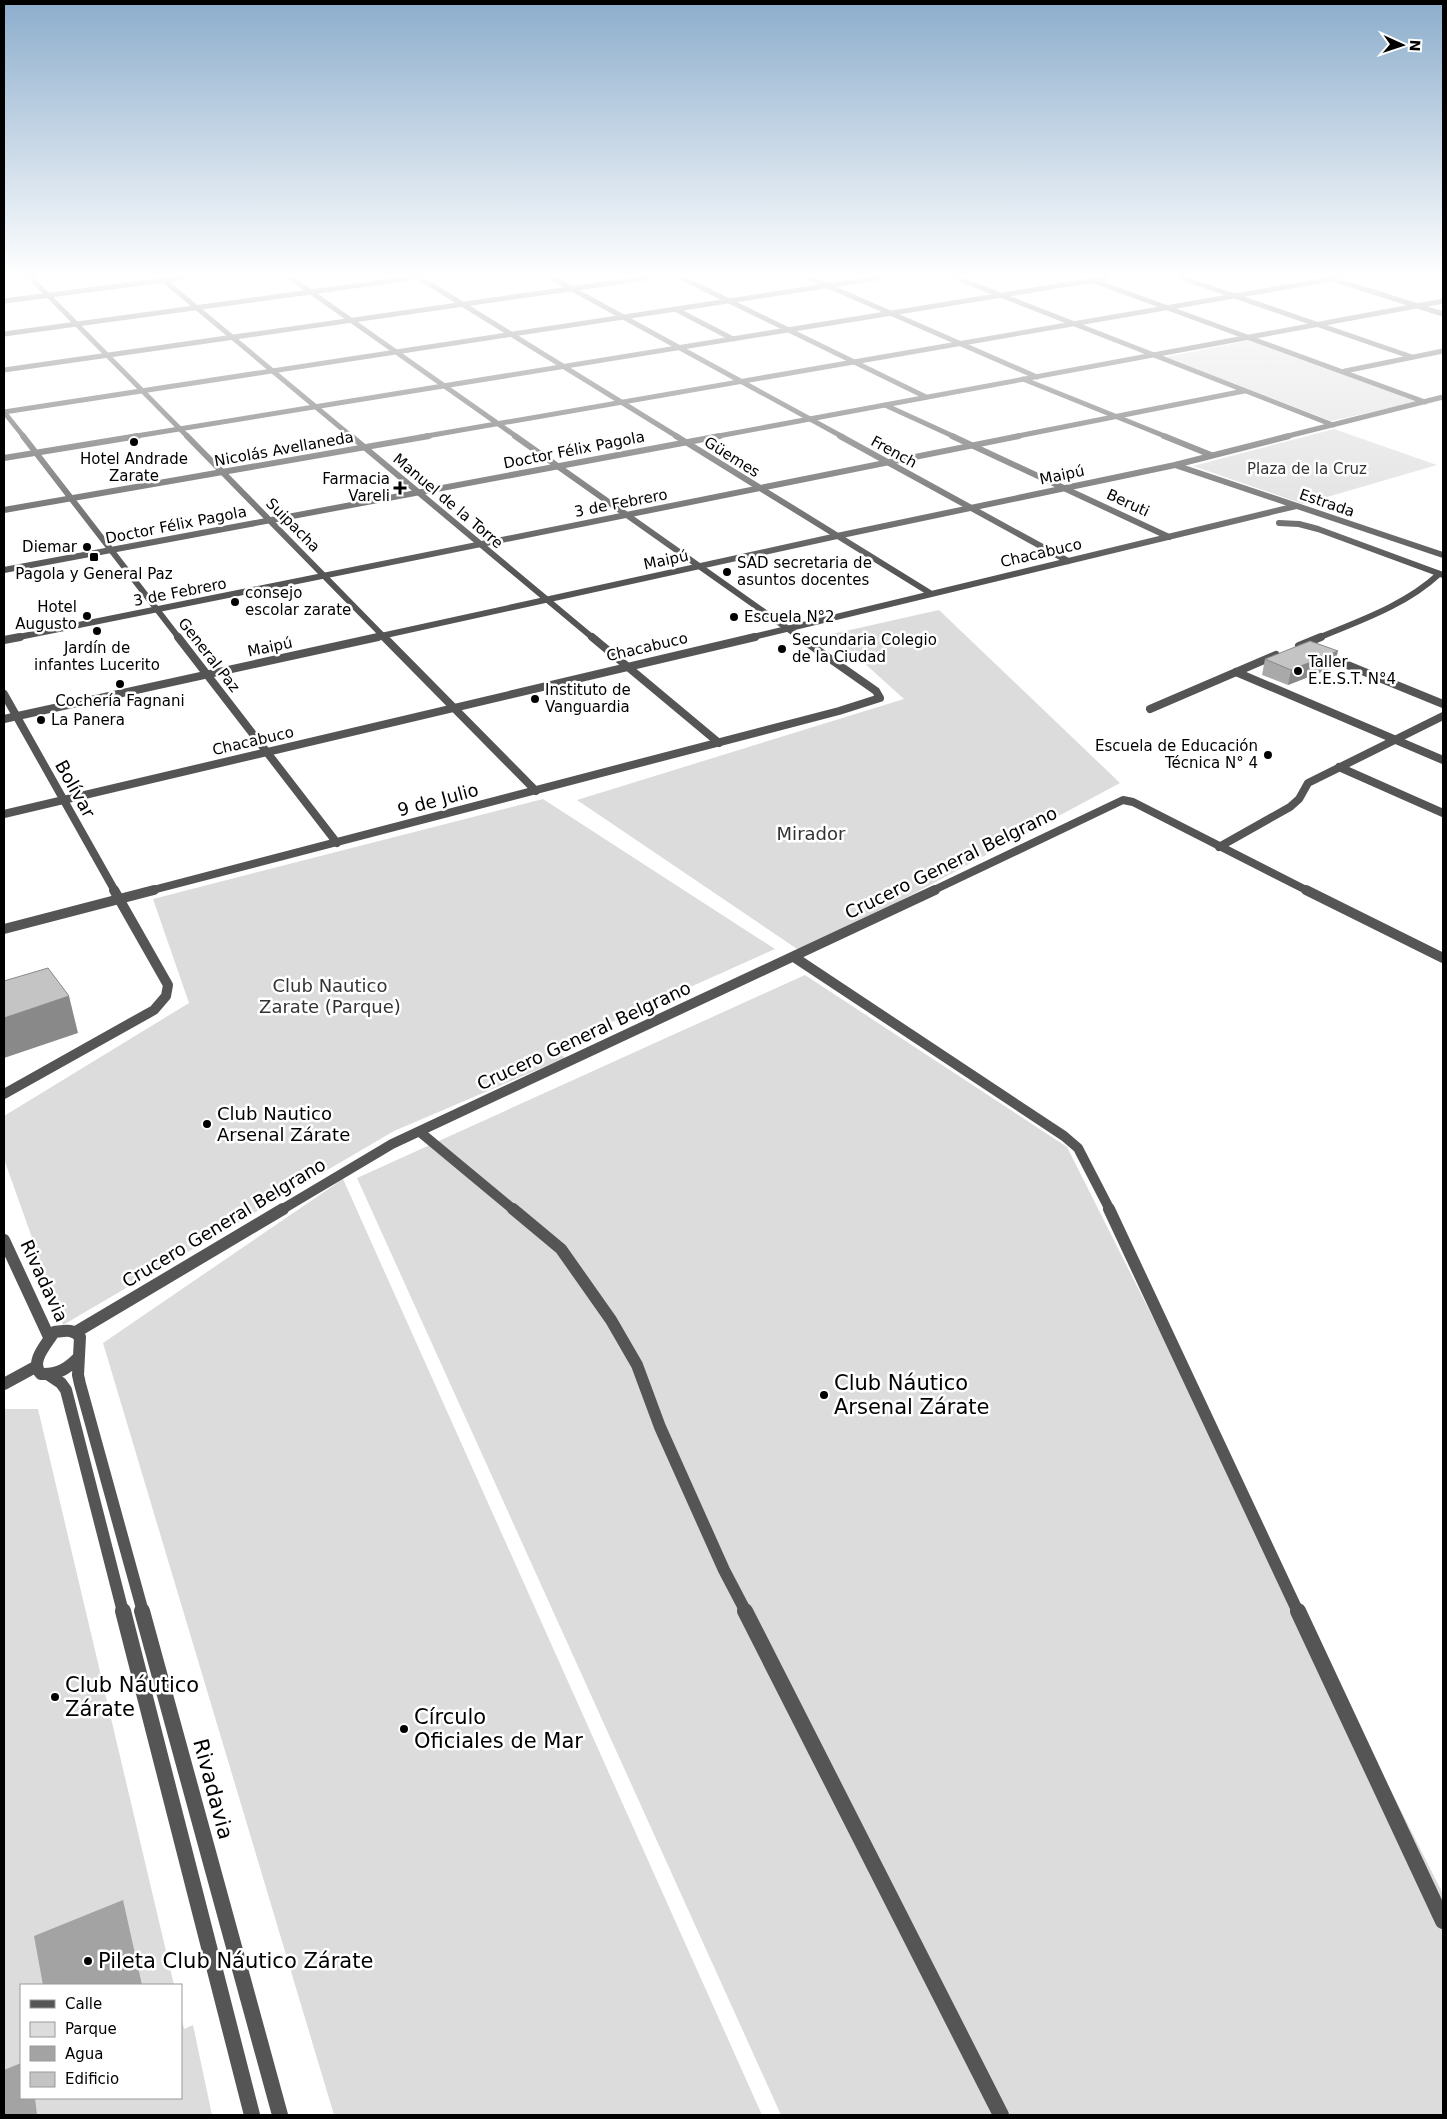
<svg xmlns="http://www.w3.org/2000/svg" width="1447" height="2119" viewBox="0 0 1447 2119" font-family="'DejaVu Sans',sans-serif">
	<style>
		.green { fill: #dcdcdc }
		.water { fill: #a3a3a3 }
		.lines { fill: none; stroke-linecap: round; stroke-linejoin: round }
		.minor-far5 { stroke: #555; stroke-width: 5 }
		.minor-far4 { stroke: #555; stroke-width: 6 }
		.minor-far3 { stroke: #555; stroke-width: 8 }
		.minor-far2 { stroke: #555; stroke-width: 10 }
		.minor-far1 { stroke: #555; stroke-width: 12 }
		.minor { stroke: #555; stroke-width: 16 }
		.tertiary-far1 { stroke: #555; stroke-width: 5 }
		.tertiary { stroke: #555; stroke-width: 6 }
		.wall { fill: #a9a9a9 }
		.shaded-wall { fill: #898989 }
		.building { fill: #c4c4c4; stroke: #898989 }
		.poi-dot { fill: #000; stroke: #fff; stroke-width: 2 }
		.labels { text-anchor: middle; stroke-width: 5; stroke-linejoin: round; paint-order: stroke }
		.far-street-label { font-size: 15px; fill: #000; stroke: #fff }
		.far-poi-label { font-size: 15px; fill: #000; stroke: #fff; text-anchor: start }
		.far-park-label { font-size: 15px; fill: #333; stroke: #fff }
		.street-label { font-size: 18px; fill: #000; stroke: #fff }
		.park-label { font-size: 18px; fill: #333; stroke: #fff }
		.poi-label { font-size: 18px; fill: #000; stroke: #fff; text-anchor: start }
		.near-poi-label { font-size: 21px; fill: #000; stroke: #fff; text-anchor: start }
		.near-street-label { font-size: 21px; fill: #000; stroke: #fff }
	</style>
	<rect width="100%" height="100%" fill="#fff"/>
	<!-- green -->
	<g class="green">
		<polygon points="1251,340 1420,401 1331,421 1166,357"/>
		<polygon points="1334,429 1437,465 1303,504 1193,466"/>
		<polygon points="939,610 1120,783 803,953 577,800 904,699 832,634"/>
		<polygon points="543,799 775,949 554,1048 565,1058 394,1131 63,1325 4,1159 4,1116 189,1003 153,899"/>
		<polygon points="805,975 1067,1147 1443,1894 1443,2115 781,2115 357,1178"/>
		<polygon points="343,1179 762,2115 334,2115 103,1343"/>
		<polygon points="5,1409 38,1409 174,1985 21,1985 21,2098 181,2098 181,2017 184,2029 193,2025 212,2115 4,2115 4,1410"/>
	</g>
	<!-- water -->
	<g class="water">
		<polygon points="123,1900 142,1985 43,1985 34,1936"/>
		<polygon points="21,2063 21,2098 35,2098 37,2115 4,2115 4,2070"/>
	</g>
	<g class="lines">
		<!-- minor-far5 -->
		<g class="minor-far5">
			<polyline points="31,278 188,437"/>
			<polyline points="161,278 352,437"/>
			<polyline points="291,278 517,437"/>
			<polyline points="420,278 678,437"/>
			<polyline points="552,278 843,437"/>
			<polyline points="682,278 926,397"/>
			<polyline points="810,278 1037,377"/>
			<polyline points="957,278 1333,425"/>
			<polyline points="1329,278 1443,314"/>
			<polyline points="1094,281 1425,402"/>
			<polyline points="4,301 181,278"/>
			<polyline points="675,309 733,339"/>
			<polyline points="4,334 412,278"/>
			<polyline points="4,370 646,278"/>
			<polyline points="1345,371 1443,351"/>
			<polyline points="1023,379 1167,437"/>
			<polyline points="885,405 955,437"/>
			<polyline points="24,437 4,412 878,278"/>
			<polyline points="130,437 1107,278"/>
			<polyline points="1013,437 1244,391"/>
			<polyline points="1284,437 1443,397"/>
		</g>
		<!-- minor-far4 -->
		<g class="minor-far4">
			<polyline points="23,436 179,638"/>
			<polyline points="187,436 385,638"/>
			<polyline points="351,436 593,638"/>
			<polyline points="515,436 801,638"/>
			<polyline points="676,436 930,593"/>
			<polyline points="840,436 1068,561"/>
			<polyline points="952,436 1169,537"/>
			<polyline points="1164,436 1211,455"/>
			<polyline points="4,458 138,436"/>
			<polyline points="1175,465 1443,555"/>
			<polyline points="1279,523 1299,524 1318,529 1443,575"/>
			<polyline points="14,638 1019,436"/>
			<polyline points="372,638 837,536 1175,465 1289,436"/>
			<polyline points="749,638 1296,506"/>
			<path d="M1318,638C1359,621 1406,605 1439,574"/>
		</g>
		<!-- minor-far3 -->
		<g class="minor-far3">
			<polyline points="178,637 337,843"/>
			<polyline points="384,637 536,791"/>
			<polyline points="592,637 719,743"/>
			<polyline points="4,640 20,637"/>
			<polyline points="1299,646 1321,637"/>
			<polyline points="1323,655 1443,704"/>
			<polyline points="1236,672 1443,760"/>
			<polyline points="4,694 115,891"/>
			<polyline points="1150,709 1276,655"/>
			<polyline points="4,719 378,637"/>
			<polyline points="1339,767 1443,813"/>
			<polyline points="4,814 755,637"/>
			<polyline points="1219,847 1290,807 1299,799 1308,783 1443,716"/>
			<polyline points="149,891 839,711 880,698 876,691 799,637"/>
			<polyline points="932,891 1123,800 1133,802 1308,891"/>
		</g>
		<!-- minor-far2 -->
		<g class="minor-far2">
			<polyline points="1306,890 1443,958"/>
			<polyline points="4,929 154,890"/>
			<polyline points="794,957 1064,1136 1078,1148 1110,1210"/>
			<polyline points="4,1094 154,1010 166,996 168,985 114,890"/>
			<polyline points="420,1132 514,1210"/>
			<polyline points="281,1210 392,1144 935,890"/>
		</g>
		<!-- minor-far1 -->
		<g class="minor-far1">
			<polyline points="513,1209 561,1249 611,1320 637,1365 660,1427 724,1570 746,1612"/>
			<polyline points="1109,1209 1298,1612"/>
			<polyline points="4,1240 49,1337"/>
			<polyline points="76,1332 283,1209"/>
			<path d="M78,1358C67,1369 57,1375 41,1374C29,1362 47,1344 54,1332C64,1331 73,1328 80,1337L78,1375L80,1384L143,1612"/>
			<polyline points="49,1375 61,1383 66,1390 123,1612"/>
			<polyline points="4,1384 37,1366"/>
		</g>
		<!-- minor -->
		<g class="minor">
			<polyline points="123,1611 252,2115"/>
			<polyline points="142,1611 280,2115"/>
			<polyline points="745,1611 1001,2115"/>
			<polyline points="1298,1611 1443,1921"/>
		</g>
		<!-- tertiary-far1 -->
		<g class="tertiary-far1">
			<polyline points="1182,278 1412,357"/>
			<polyline points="421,437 1338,278"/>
			<polyline points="713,437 1443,301"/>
		</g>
		<!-- tertiary -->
		<g class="tertiary">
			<polyline points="4,510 429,436"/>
			<polyline points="4,570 720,436"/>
		</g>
	</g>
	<!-- wall -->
	<polygon class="wall" points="1265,659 1334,667 1288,685 1262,675"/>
	<!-- shaded-wall -->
	<g class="shaded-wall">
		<polygon points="1338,651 1334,667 1288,685 1291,670"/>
		<polygon points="69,996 78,1033 4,1058 4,1018"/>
	</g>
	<!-- building -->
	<g class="building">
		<polygon points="1310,641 1338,651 1291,670 1265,659"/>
		<polygon points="48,968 69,996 4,1018 4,981"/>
	</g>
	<!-- sky -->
	<linearGradient id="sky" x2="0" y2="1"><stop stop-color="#8cadcc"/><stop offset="0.48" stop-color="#fff"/><stop offset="1" stop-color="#fff" stop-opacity="0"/></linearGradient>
	<rect width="1447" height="574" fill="url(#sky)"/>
	<!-- markers -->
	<g class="poi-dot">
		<circle cx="134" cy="442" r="5"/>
		<path d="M397.5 480.5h5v5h5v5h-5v5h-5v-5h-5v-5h5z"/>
		<circle cx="87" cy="547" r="5"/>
		<rect x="89" y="552" width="10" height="10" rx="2.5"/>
		<circle cx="727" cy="572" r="5"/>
		<circle cx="235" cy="602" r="5"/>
		<circle cx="87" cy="616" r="5"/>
		<circle cx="734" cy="617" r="5"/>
		<circle cx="97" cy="631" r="5"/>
		<circle cx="782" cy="649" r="5"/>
		<circle cx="1298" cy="671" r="5"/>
		<circle cx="120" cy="684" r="5"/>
		<circle cx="535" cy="699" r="5"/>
		<circle cx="41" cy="720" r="5"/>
		<circle cx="1268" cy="755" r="5"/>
		<circle cx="207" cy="1124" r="5"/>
		<circle cx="824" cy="1395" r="5"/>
		<circle cx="55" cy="1697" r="5"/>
		<circle cx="404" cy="1729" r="5"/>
		<circle cx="88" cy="1961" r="5"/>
	</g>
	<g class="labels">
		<!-- far-street labels -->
		<g class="far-street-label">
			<text transform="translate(284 449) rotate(-10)" y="5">Nicolás Avellaneda</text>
			<text transform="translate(574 450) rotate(-11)" y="5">Doctor Félix Pagola</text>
			<text transform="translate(894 452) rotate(29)" y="5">French</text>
			<text transform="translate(732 457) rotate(32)" y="5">Güemes</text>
			<text transform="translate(1062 475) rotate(-12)" y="5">Maipú</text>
			<text transform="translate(448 501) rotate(40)" y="5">Manuel de la Torre</text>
			<text transform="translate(621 503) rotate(-11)" y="5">3 de Febrero</text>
			<text transform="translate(1128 503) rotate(25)" y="5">Beruti</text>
			<text transform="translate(1327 503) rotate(19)" y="5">Estrada</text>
			<text transform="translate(176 525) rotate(-11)" y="5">Doctor Félix Pagola</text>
			<text transform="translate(293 525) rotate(45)" y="5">Suipacha</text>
			<text transform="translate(1041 553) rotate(-13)" y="5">Chacabuco</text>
			<text transform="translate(666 560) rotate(-12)" y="5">Maipú</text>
			<text transform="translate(180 592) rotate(-11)" y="5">3 de Febrero</text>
			<text transform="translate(270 647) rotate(-12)" y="5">Maipú</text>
			<text transform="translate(647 647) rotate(-13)" y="5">Chacabuco</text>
			<text transform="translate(209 655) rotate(52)" y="5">General Paz</text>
			<text transform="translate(253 741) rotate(-13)" y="5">Chacabuco</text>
		</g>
		<!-- far-poi labels -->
		<g class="far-poi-label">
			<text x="134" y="464" text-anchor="middle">Hotel Andrade<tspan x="134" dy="17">Zarate</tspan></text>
			<text x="390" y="484" text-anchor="end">Farmacia<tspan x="390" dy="17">Vareli</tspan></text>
			<text x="77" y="552" text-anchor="end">Diemar</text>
			<text x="737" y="568">SAD secretaria de<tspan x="737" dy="17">asuntos docentes</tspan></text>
			<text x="94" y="579" text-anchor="middle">Pagola y General Paz</text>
			<text x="245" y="598">consejo<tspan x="245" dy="17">escolar zarate</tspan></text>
			<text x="77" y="612" text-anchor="end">Hotel<tspan x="77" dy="17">Augusto</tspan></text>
			<text x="744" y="622">Escuela N°2</text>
			<text x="792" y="645">Secundaria Colegio<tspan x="792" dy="17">de la Ciudad</tspan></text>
			<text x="97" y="653" text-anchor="middle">Jardín de<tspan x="97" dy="17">infantes Lucerito</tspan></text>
			<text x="1308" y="667">Taller<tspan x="1308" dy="17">E.E.S.T. N°4</tspan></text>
			<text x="545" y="695">Instituto de<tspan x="545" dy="17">Vanguardia</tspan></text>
			<text x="120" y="706" text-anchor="middle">Cochería Fagnani</text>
			<text x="51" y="725">La Panera</text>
			<text x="1258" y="751" text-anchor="end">Escuela de Educación<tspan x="1258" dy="17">Técnica N° 4</tspan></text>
		</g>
		<!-- far-park labels -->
		<g class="far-park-label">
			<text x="1307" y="474">Plaza de la Cruz</text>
		</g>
		<!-- street labels -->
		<g class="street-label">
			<text transform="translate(75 789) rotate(61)" y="6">Bolívar</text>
			<text transform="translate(438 800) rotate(-15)" y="6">9 de Julio</text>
			<text transform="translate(951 863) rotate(-26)" y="6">Crucero General Belgrano</text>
			<text transform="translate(584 1036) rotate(-25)" y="6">Crucero General Belgrano</text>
			<text transform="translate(224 1223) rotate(-31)" y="6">Crucero General Belgrano</text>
			<text transform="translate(44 1281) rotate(65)" y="6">Rivadavia</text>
		</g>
		<!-- park labels -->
		<g class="park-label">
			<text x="811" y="840">Mirador</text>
			<text x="330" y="992">Club Nautico<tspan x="330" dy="21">Zarate (Parque)</tspan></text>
		</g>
		<!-- poi labels -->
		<g class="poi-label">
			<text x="217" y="1120">Club Nautico<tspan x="217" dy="21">Arsenal Zárate</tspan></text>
		</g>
		<!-- near-poi labels -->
		<g class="near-poi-label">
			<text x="834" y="1390">Club Náutico<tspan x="834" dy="24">Arsenal Zárate</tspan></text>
			<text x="65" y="1692">Club Náutico<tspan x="65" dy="24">Zárate</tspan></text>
			<text x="414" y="1724">Círculo<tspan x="414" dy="24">Oficiales de Mar</tspan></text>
			<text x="98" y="1968">Pileta Club Náutico Zárate</text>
		</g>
		<!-- near-street labels -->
		<g class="near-street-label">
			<text transform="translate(213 1789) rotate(75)" y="7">Rivadavia</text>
		</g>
	</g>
	<!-- border -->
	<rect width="1447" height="2119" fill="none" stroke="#000000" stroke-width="10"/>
	<!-- legend -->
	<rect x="20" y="1984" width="162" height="115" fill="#ffffff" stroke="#999999"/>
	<rect x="30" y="2000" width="25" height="8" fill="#555555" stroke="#999999"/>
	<text x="65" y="2009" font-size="15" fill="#000000">Calle</text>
	<rect x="30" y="2022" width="25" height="15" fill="#dcdcdc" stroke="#999999"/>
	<text x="65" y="2034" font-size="15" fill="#000000">Parque</text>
	<rect x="30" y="2046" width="25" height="15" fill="#a3a3a3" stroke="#999999"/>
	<text x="65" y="2059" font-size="15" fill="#000000">Agua</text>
	<rect x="30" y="2072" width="25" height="15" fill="#c4c4c4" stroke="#999999"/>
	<text x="65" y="2084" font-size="15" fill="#000000">Edificio</text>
	<!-- north arrow -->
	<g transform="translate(1402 45) rotate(93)" stroke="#ffffff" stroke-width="4" paint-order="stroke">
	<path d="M0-4L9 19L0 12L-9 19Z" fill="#000000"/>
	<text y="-8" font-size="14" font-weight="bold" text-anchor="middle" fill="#000000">N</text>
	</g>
</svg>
